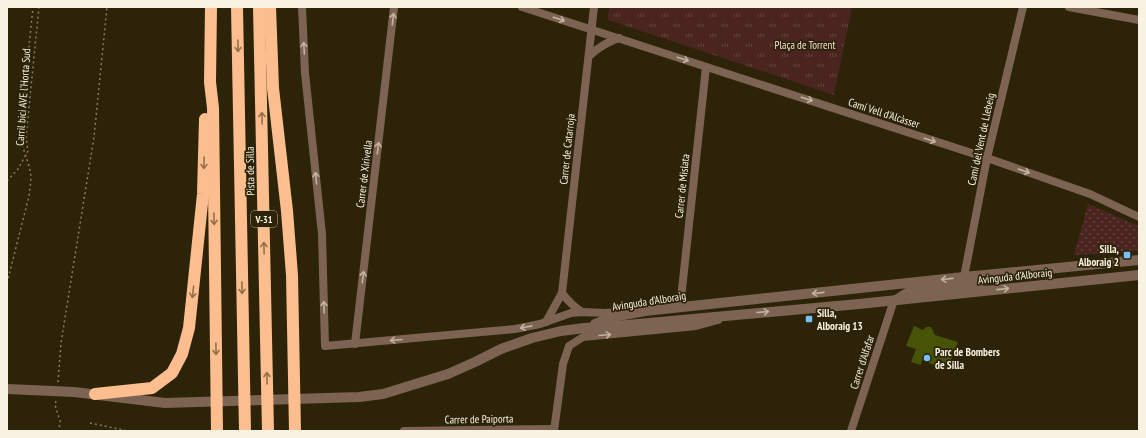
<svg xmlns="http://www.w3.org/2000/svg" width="1146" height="438" viewBox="0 0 1146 438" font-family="'PT Sans Narrow',sans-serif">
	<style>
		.grass { fill: url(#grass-tufts) }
		.garden { fill: url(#garden-dots) }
		.building { fill: #475407 }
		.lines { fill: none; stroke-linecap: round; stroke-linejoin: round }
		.path { stroke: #857d67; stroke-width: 1.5; stroke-dasharray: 2 3; stroke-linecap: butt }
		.minor { stroke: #7d6452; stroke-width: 8 }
		.tertiary { stroke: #7d6452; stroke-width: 10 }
		.motorway { stroke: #fcbe8e; stroke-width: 12 }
		.oneway { stroke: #c1b2a1 }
		.oneway2 { stroke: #94704b }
		.poi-dot { fill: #76c0f7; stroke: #2c2308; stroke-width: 1.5 }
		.labels { text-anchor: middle; stroke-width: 3.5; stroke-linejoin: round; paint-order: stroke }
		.shield { fill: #2c2308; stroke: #bbb4a1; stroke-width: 1 }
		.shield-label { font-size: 10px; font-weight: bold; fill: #f8f2e2 }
		.park-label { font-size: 11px; fill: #f2dcd9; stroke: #2c2308 }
		.street-label { font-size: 11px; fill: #f8f2e2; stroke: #2c2308 }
		.poi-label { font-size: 11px; font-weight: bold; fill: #f8f2e2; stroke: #2c2308; text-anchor: start }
	</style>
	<defs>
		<pattern id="grass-tufts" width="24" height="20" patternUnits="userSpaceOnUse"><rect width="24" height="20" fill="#4a241f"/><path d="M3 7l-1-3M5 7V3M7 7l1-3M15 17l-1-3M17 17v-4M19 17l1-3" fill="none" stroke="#65443f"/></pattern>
		<pattern id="garden-dots" width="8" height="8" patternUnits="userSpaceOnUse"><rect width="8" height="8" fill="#4a241f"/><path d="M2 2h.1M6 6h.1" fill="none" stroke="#65443f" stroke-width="1.8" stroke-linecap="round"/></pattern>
	</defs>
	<rect width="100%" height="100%" fill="#2c2308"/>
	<!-- grass -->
	<polygon class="grass" points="609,7 852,7 834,95 608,20"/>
	<!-- garden -->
	<polygon class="garden" points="1088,204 1139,226 1139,251 1074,255"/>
	<!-- building -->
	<polygon class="building" points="914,326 923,330 926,327 931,327 935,335 958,342 947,370 922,360 921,365 911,362 916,349 906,346"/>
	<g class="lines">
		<!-- path -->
		<g class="path">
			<polyline points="7,181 18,169 28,151 26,137 39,7"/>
			<path d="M7,283L29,196C30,187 32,178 30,170C27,158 22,147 20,135L33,7"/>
			<polyline points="58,382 61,343 94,137 107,7"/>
			<polyline points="56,401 55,405 60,421 59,431"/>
			<polyline points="90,423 128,431"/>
		</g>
		<!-- minor -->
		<g class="minor">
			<polyline points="302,7 305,73 322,234 325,346 515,329 540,324 571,313 582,312 605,313 620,312"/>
			<polyline points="522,7 987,158 1090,194 1139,217"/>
			<polyline points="1069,7 1139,20"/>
			<path d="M589,56C599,47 606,43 619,38"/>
			<polyline points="964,277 987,158 1023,7"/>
			<path d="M562,293C568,301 574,307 582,312"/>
			<polyline points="680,308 706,67"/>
			<polyline points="546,322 562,293 594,7"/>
			<polyline points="355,344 394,7"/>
			<polyline points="404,431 554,429"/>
			<polyline points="554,431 563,364 569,346 583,337 696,326 718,320"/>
			<polyline points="851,431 894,300 908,291 980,283 997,276"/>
		</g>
		<!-- tertiary -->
		<g class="tertiary">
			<polyline points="595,324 613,317 645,311 964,277 1139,260"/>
			<polyline points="7,389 74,392 165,403 359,397 383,394 448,374 475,362 501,349 532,338 561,331 584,328 616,326 859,304 1139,275"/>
		</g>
		<!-- motorway -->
		<g class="motorway">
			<polyline points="211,7 210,82 213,108 217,431"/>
			<polyline points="237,7 245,431"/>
			<polyline points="259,7 268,431"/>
			<polyline points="270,7 273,88 287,211 292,275 295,431"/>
			<polyline points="95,394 152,388 172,373 182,354 189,328 203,194 205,119"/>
		</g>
	</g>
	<!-- one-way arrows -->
	<defs><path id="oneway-shaft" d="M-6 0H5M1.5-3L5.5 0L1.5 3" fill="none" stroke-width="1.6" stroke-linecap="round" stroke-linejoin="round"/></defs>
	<g class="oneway">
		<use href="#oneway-shaft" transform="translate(393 19) rotate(-83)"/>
		<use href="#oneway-shaft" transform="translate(559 19) rotate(18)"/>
		<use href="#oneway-shaft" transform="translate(304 48) rotate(-93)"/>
		<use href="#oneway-shaft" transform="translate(683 59) rotate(18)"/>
		<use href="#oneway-shaft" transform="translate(807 99) rotate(18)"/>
		<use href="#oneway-shaft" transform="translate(930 140) rotate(18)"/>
		<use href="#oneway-shaft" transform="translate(378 148) rotate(-83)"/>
		<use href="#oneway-shaft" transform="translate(1024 171) rotate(19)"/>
		<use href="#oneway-shaft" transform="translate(316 178) rotate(-96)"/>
		<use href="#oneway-shaft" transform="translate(363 277) rotate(-83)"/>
		<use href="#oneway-shaft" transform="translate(947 279) rotate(174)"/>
		<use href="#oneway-shaft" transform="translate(1003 289) rotate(-6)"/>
		<use href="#oneway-shaft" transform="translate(818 293) rotate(174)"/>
		<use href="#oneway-shaft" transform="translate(324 307) rotate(-92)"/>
		<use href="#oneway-shaft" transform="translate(763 312) rotate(-5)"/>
		<use href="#oneway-shaft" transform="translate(526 327) rotate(169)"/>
		<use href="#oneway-shaft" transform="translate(605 335) rotate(-5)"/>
		<use href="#oneway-shaft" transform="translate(396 340) rotate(175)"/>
	</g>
	<g class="oneway2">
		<use href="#oneway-shaft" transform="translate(238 46) rotate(89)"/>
		<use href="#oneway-shaft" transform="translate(262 118) rotate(-91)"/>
		<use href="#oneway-shaft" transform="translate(204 163) rotate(92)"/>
		<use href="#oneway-shaft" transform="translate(214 219) rotate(89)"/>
		<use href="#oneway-shaft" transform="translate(264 248) rotate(-91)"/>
		<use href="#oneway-shaft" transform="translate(242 288) rotate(89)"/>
		<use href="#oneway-shaft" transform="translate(193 292) rotate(96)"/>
		<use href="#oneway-shaft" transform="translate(216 349) rotate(89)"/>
		<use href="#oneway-shaft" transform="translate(267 378) rotate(-91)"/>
	</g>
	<!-- markers -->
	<g class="poi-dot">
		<rect x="1123" y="251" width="8" height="8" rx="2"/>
		<rect x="805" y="315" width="8" height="8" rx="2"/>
		<circle cx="927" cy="358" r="4"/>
	</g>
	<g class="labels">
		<!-- shield labels -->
		<rect class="shield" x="251" y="211" width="26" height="16" rx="3"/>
		<g class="shield-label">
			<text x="264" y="223">V-31</text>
		</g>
		<!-- park labels -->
		<g class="park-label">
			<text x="805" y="49">Plaça de Torrent</text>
		</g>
		<!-- street labels -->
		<g class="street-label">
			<text transform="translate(23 97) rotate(-86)" y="4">Carril bici AVE l'Horta Sud</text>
			<text transform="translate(884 113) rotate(18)" y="4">Camí Vell d'Alcàsser</text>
			<text transform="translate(981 139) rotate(-78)" y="4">Camí del Vent de Llebeig</text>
			<text transform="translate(567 149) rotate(-84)" y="4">Carrer de Catarroja</text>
			<text transform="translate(250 171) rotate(-91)" y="4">Pista de Silla</text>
			<text transform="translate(364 174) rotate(-83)" y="4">Carrer de Xirivella</text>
			<text transform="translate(682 186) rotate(-84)" y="4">Carrer de Mislata</text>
			<text transform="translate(1015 276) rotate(-6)" y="4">Avinguda d’Alboraig</text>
			<text transform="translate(649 301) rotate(-9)" y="4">Avinguda d’Alboraig</text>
			<text transform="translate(862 362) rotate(-72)" y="4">Carrer d'Alfafar</text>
			<text transform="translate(479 419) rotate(-1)" y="4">Carrer de Paiporta</text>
		</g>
		<!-- poi labels -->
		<g class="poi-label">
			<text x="1119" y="253" text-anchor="end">Silla,<tspan x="1119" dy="13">Alboraig 2</tspan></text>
			<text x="817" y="317">Silla,<tspan x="817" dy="13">Alboraig 13</tspan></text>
			<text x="935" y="356">Parc de Bombers<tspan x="935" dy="13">de Silla</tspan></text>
		</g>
	</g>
	<!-- border -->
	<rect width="1146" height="438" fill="none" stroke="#f8f2e2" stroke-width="16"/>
</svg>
